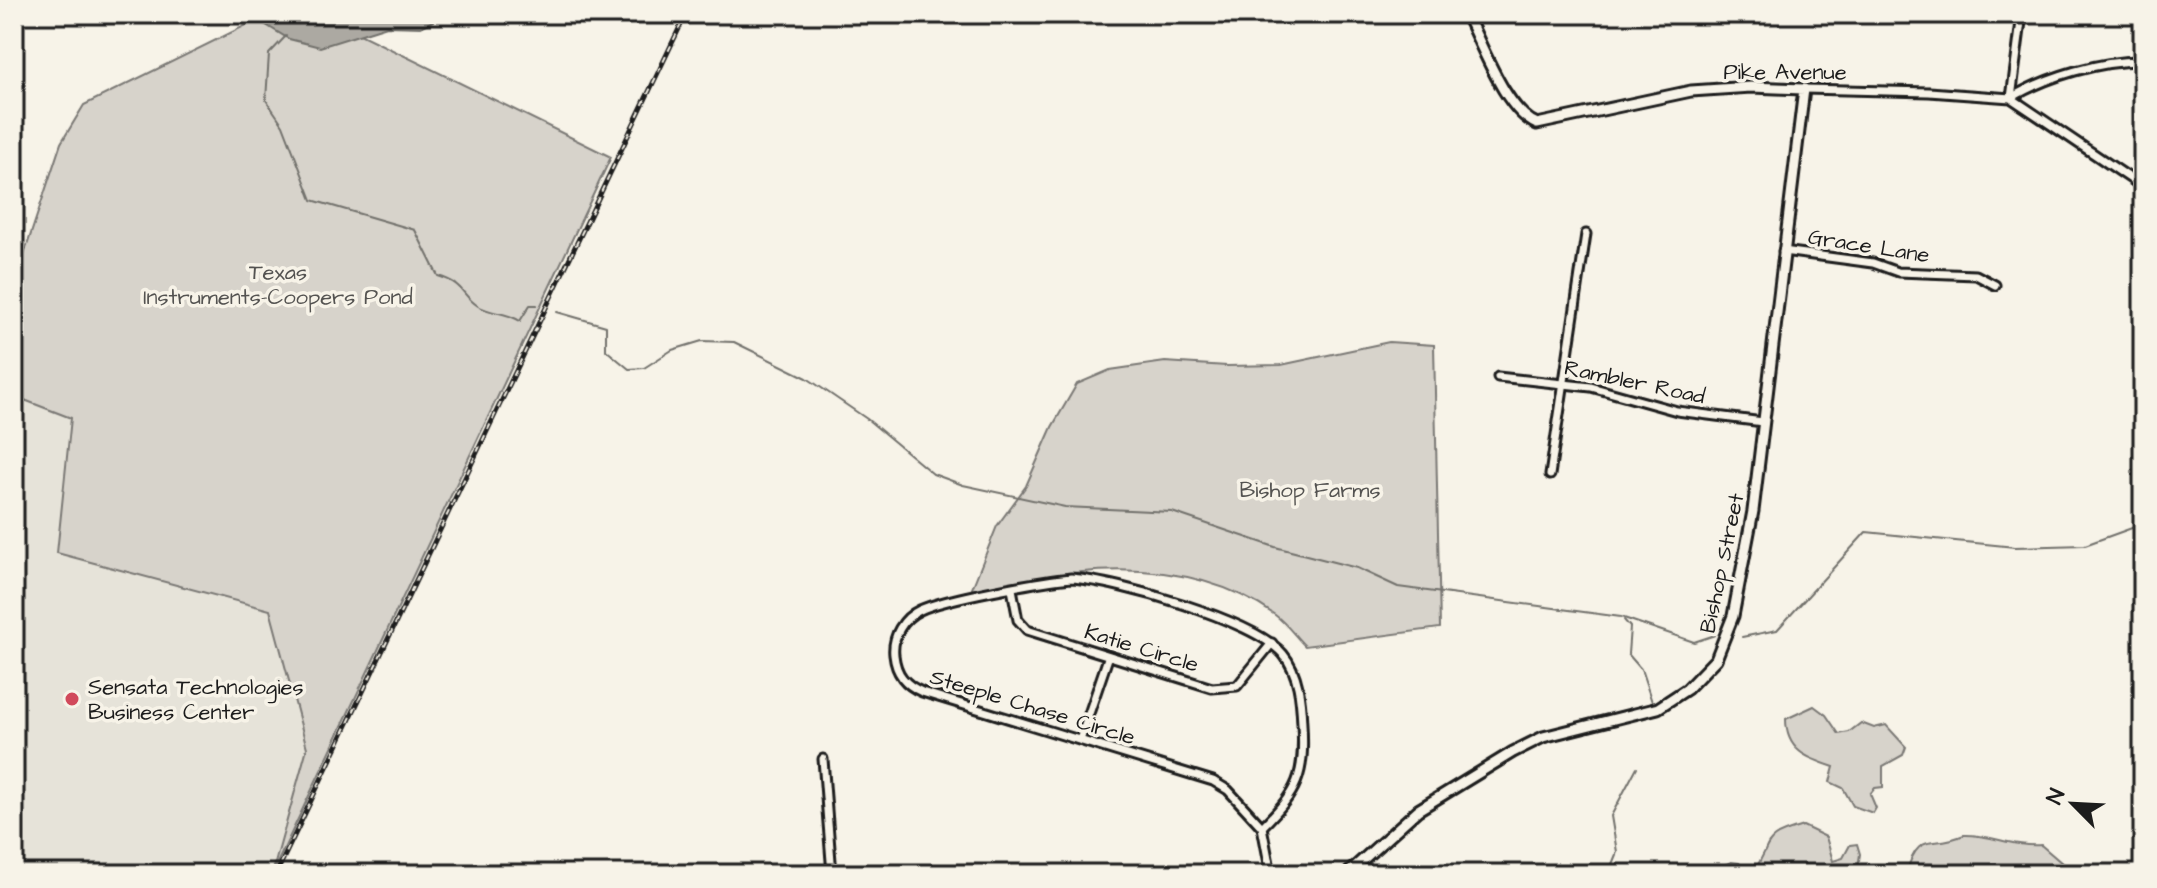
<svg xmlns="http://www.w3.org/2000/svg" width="2157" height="888" viewBox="0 0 2157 888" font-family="'Architects Daughter',sans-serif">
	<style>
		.built { fill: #e6e3d9 }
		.green { fill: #d7d3cb; stroke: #7a7874; stroke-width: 2 }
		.water { fill: #aca9a2; stroke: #72716c; stroke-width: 2 }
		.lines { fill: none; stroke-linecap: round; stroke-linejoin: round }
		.stream { stroke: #72716c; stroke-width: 2 }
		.minor-casing { stroke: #1c1c1c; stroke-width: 13 }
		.tertiary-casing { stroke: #1c1c1c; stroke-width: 15 }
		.minor { stroke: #f7f3e8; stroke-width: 7 }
		.tertiary { stroke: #f7f3e8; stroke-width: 9 }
		.rail-casing { stroke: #1c1c1c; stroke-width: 5 }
		.rail { stroke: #f7f3e8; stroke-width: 2; stroke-dasharray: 6; stroke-linecap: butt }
		.poi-dot { fill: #d1495b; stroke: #f7f3e8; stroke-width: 3 }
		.labels { text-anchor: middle; stroke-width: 7; stroke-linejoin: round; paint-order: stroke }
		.street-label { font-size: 22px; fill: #1c1c1c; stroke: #f7f3e8 }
		.park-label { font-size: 22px; fill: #545351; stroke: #f7f3e8 }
		.poi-label { font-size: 22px; fill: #1c1c1c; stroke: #f7f3e8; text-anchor: start }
	</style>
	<rect width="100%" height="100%" fill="#f7f3e8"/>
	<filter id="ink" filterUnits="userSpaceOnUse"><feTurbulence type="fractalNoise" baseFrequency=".0125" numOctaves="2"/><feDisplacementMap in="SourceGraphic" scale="16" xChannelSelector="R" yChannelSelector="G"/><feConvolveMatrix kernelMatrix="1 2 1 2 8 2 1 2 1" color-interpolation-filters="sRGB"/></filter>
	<g filter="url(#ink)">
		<!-- built -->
		<polygon class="built" points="14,396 71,417 57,553 270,610 307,748 271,874 14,874"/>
		<!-- green -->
		<g class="green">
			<polygon points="269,14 319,14 611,157 272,874 307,748 270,610 57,553 71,418 14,396 14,291 18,273 61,143 84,105"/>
			<path d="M1389,342L1434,345L1440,628L1305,646C1295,636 1286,623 1275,615C1206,566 1117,564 1037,578C1014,581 990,593 967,601L997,526L1026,486L1052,427L1077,384L1110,370L1165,362L1227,366L1281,365Z"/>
			<path d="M1814,706L1826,715L1839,734L1849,732L1861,723L1874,728L1886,725L1906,747L1903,755L1883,766V787L1875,788L1870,794L1876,808L1873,813L1853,806L1843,788L1830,782L1834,767C1806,758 1786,750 1786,719Z"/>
			<path d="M1803,826L1826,837L1833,861L1843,858L1850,845L1857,844L1860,854L1857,874H1752C1775,841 1758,839 1803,826Z"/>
			<path d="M1964,835C1991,834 2011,847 2041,845L2062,863L2094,874H1906C1919,829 1930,850 1964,835Z"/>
			<polygon points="1731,862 1739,863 1748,874 1705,874"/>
		</g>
		<!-- water -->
		<polygon class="water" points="248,14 280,20 327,20 345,14 447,14 421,27 387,26 320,47 289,39"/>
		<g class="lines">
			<!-- stream -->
			<g class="stream">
				<polyline points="1026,14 1031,17 1042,14"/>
				<path d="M286,36L269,54L266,100L283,125L312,200L415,230L438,276C465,284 460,294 478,306C492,314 506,312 520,321L530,305H537"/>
				<polyline points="557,312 606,326 606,350 629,369 644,368 672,350 702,341 734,342 807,378 867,419 933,474 963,485 1065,507 1172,512 1275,547 1357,568 1398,587 1621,617 1694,642 1715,635"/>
				<polyline points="1624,620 1630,627 1628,654 1641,669 1652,702"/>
				<polyline points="1742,637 1777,630 1866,532 2015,547 2085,545 2143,524"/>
				<polyline points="1608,874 1617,852 1611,816 1637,767"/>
			</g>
			<!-- minor casing -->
			<g class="minor-casing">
				<g id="minor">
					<polyline points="1804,89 1929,92 2011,98 2143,187"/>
					<path d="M2011,98C2045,77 2102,60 2143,61"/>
					<polyline points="2011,98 2022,14"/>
					<polyline points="1783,251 1873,263 1898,272 1976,275 1995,285"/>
					<polyline points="1498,377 1591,387 1677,411 1763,422"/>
					<polyline points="1550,475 1586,234"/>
					<path d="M1071,578C1117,581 1254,620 1283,654C1299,673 1301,701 1302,724C1305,776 1298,791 1262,827L1228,790L1213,781L922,692C905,685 896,674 894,655C892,636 903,618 920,610C946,598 1041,581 1071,578Z"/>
					<polyline points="1012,589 1018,620 1027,630 1212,688 1237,686 1272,643"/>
					<polyline points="1080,740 1108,658"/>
					<polyline points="823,759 832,874"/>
					<polyline points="1262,827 1271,874"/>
				</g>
			</g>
			<!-- tertiary casing -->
			<g class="tertiary-casing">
				<path id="tertiary" d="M1347,874L1418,810L1513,752L1543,737L1658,708L1687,689L1716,659L1733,616L1753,511L1804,89L1751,87L1691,91L1537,124C1505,111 1482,44 1466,14"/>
			</g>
			<!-- minor -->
			<use href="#minor" class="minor"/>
			<!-- tertiary -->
			<use href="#tertiary" class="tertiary"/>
			<!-- rail casing -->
			<g class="rail-casing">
				<polyline id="rail" points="276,874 686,14"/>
			</g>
			<!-- rail -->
			<use href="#rail" class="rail"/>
		</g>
	</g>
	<!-- markers -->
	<circle class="poi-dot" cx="72" cy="699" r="8"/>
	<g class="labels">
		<!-- street labels -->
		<g class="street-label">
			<text x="1785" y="79">Pike Avenue</text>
			<text transform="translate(1869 245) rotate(9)" y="8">Grace Lane</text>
			<text transform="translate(1635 381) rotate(12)" y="8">Rambler Road</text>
			<text transform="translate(1721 563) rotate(-78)" y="8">Bishop Street</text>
			<text transform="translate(1142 647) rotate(17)" y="8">Katie Circle</text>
			<text transform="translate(1033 706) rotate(17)" y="8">Steeple Chase Circle</text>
		</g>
		<!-- park labels -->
		<g class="park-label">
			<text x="278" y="279">Texas<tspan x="278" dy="25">Instruments-Coopers Pond</tspan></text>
			<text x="1310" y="497">Bishop Farms</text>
		</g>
		<!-- poi labels -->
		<g class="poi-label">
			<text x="88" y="694">Sensata Technologies<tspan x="88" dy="25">Business Center</tspan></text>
		</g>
	</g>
	<!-- margin -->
	<rect width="2157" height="888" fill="none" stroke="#f7f3e8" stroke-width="48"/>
	<rect x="24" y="24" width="2109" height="840" fill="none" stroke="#1c1c1c" stroke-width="3" filter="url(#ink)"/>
	<!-- north arrow -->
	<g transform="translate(2073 804) rotate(294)" stroke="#f7f3e8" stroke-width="6" paint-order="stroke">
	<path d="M0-6L14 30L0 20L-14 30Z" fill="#1c1c1c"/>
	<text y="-12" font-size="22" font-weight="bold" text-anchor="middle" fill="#1c1c1c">N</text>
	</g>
</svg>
